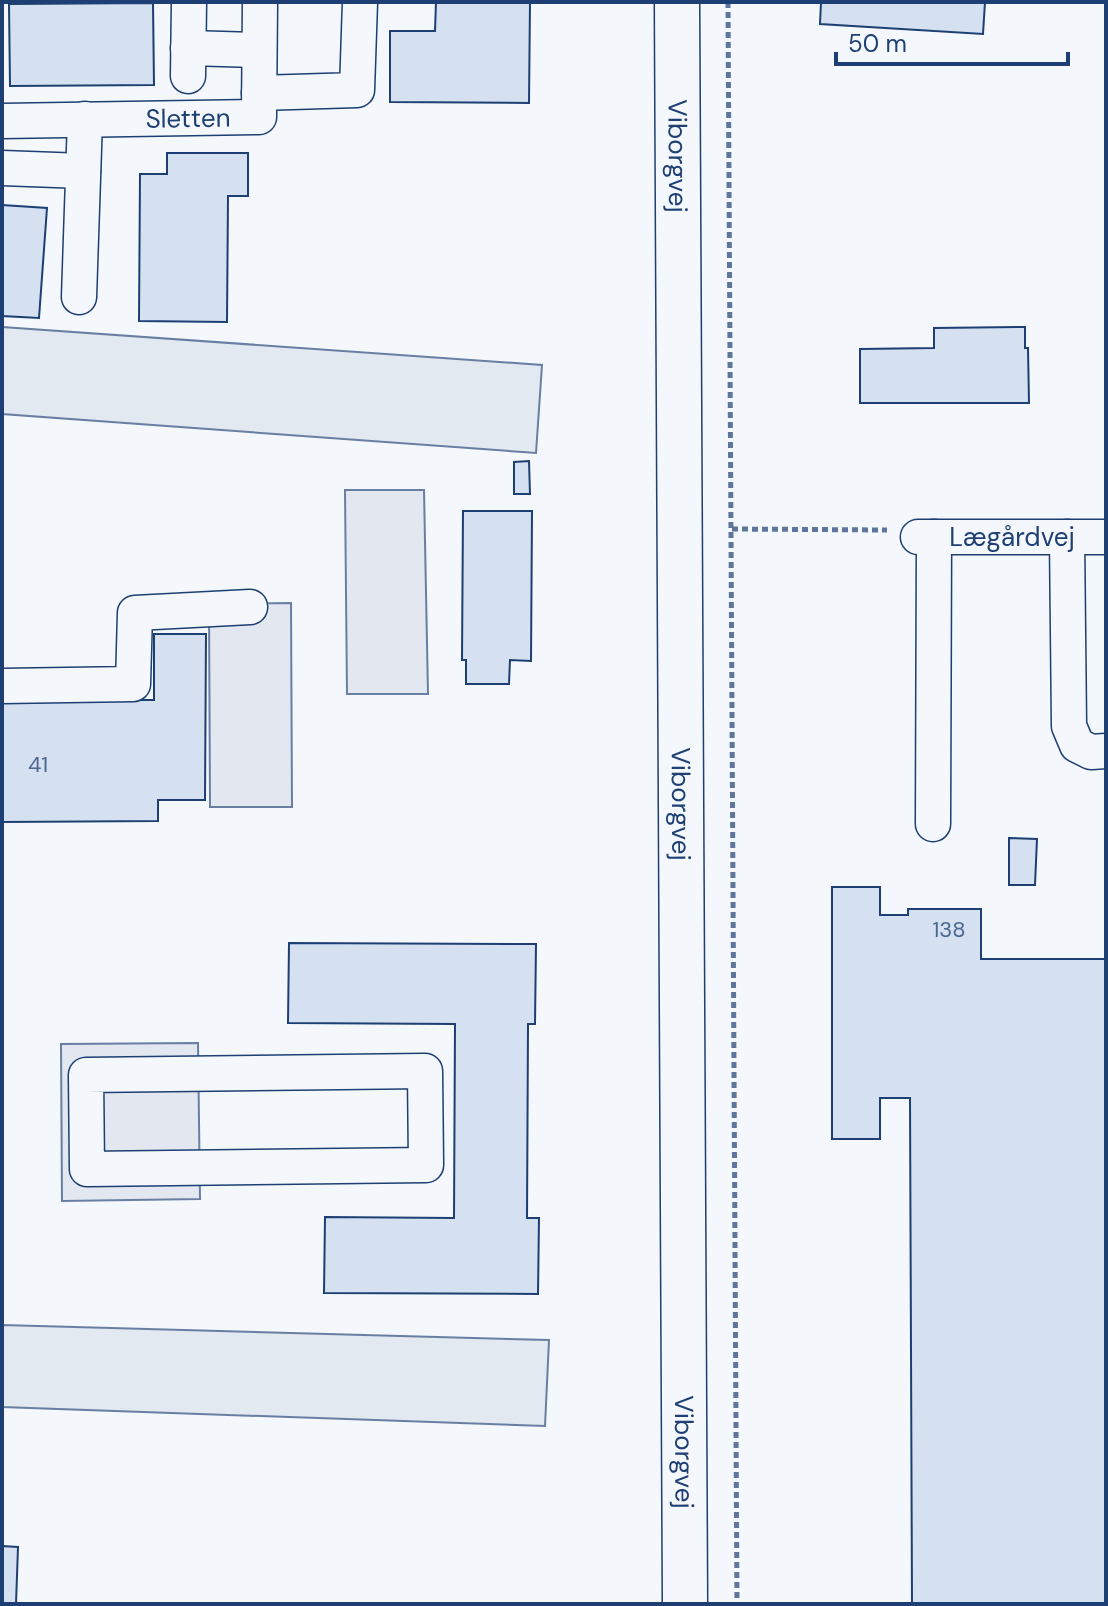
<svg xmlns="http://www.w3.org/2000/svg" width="1108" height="1606" viewBox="0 0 1108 1606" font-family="'DM Sans',sans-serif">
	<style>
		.green { fill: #e3e9f0; stroke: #687fa3; stroke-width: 2 }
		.parking { fill: #e3e8f0; stroke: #687fa3; stroke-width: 2 }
		.building { fill: #d5e0f0; stroke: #1d3f73; stroke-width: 2 }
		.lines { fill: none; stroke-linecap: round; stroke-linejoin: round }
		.minor-casing { stroke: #1d3f73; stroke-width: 37 }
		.major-casing { stroke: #1d3f73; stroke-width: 47 }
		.path { stroke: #5e769c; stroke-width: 5; stroke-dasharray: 6 4; stroke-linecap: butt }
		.minor { stroke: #f4f7fb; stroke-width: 34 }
		.major { stroke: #f4f7fb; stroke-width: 44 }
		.labels { text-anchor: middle; stroke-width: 6; stroke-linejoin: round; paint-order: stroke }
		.number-label { font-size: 22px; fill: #4b6792 }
		.street-label { font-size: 26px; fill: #1d3f73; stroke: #f4f7fb }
	</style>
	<rect width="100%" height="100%" fill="#f4f7fb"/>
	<!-- green -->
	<g class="green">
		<polygon points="2,327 542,365 536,453 2,414"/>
		<polygon points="2,1325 549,1340 545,1426 2,1407"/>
	</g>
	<!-- parking -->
	<g class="parking">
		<polygon points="345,490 424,490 428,694 347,694"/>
		<polygon points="291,603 292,807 210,807 209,604"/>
		<polygon points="198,1043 200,1199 62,1201 61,1044"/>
	</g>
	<!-- building -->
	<g class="building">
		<polygon points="436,2 530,2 529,103 390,102 390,31 435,31"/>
		<polygon points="821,2 985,2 983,34 820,24"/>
		<polygon points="153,3 154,85 10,86 9,4"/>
		<polygon points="167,153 248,153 248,196 228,196 227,322 139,321 140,174 167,174"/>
		<polygon points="2,205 47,208 39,318 2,316"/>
		<polygon points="1025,327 1025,348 1028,348 1029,403 860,403 860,349 934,348 934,328"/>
		<polygon points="529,461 530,494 514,494 514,462"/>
		<polygon points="463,511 532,511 531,661 510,660 509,684 466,684 466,660 462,660"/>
		<polygon points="154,634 206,634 205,800 158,800 158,821 2,822 2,700 154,700"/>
		<polygon points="1009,838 1037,839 1035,885 1009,885"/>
		<polygon points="832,887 880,887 880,915 908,915 908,909 981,909 981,959 1106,959 1106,1604 912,1604 910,1098 880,1098 880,1139 832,1139"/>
		<polygon points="289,943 536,944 535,1024 528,1024 527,1218 539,1218 538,1294 324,1293 325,1217 454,1218 455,1024 288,1023"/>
		<polygon points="2,1546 18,1547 16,1604 2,1604"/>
	</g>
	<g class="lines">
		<!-- minor casing -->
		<g class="minor-casing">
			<g id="minor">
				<polyline points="188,48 259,50"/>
				<polyline points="188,76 189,2"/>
				<polyline points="259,93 357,90 360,2"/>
				<path id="s1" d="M2,121L259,117L260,2"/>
				<polyline points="2,168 83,171"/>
				<polyline points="79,297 85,119"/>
				<path id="s2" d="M918,537H1106"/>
				<polyline points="1067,537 1069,726 1077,745 1091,752 1106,751"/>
				<polyline points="2,686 133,684 135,613 250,607"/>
				<polyline points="933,824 934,537"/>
				<polygon points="425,1071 426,1165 87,1169 86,1075"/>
			</g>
		</g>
		<!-- major casing -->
		<g class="major-casing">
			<g id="major">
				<path id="s3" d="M677,2L685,1604"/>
			</g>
		</g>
		<!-- path -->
		<g class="path">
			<polyline points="728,2 737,1604"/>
			<polyline points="732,529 887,530"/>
		</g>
		<!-- minor -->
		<use href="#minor" class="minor"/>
		<!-- major -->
		<use href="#major" class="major"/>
	</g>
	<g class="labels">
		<!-- number labels -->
		<g class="number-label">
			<text x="38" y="772">41</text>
			<text x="949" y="937">138</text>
		</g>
		<!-- street labels -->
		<g class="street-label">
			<text dy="9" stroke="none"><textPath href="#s1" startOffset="186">Sletten</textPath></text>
			<text dy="9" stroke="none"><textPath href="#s3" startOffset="154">Viborgvej</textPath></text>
			<text dy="9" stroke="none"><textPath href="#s2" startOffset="94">Lægårdvej</textPath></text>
			<text dy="9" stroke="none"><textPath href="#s3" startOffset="802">Viborgvej</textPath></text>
			<text dy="9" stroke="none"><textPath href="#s3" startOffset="1450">Viborgvej</textPath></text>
		</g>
	</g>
	<!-- border -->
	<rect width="1108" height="1606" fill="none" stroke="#1d3f73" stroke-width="8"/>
	<!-- scale -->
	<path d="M836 52v12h232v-12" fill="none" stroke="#1d3f73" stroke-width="4"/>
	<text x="848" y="52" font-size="24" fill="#1d3f73" stroke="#f4f7fb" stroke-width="6" paint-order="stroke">50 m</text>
</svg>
